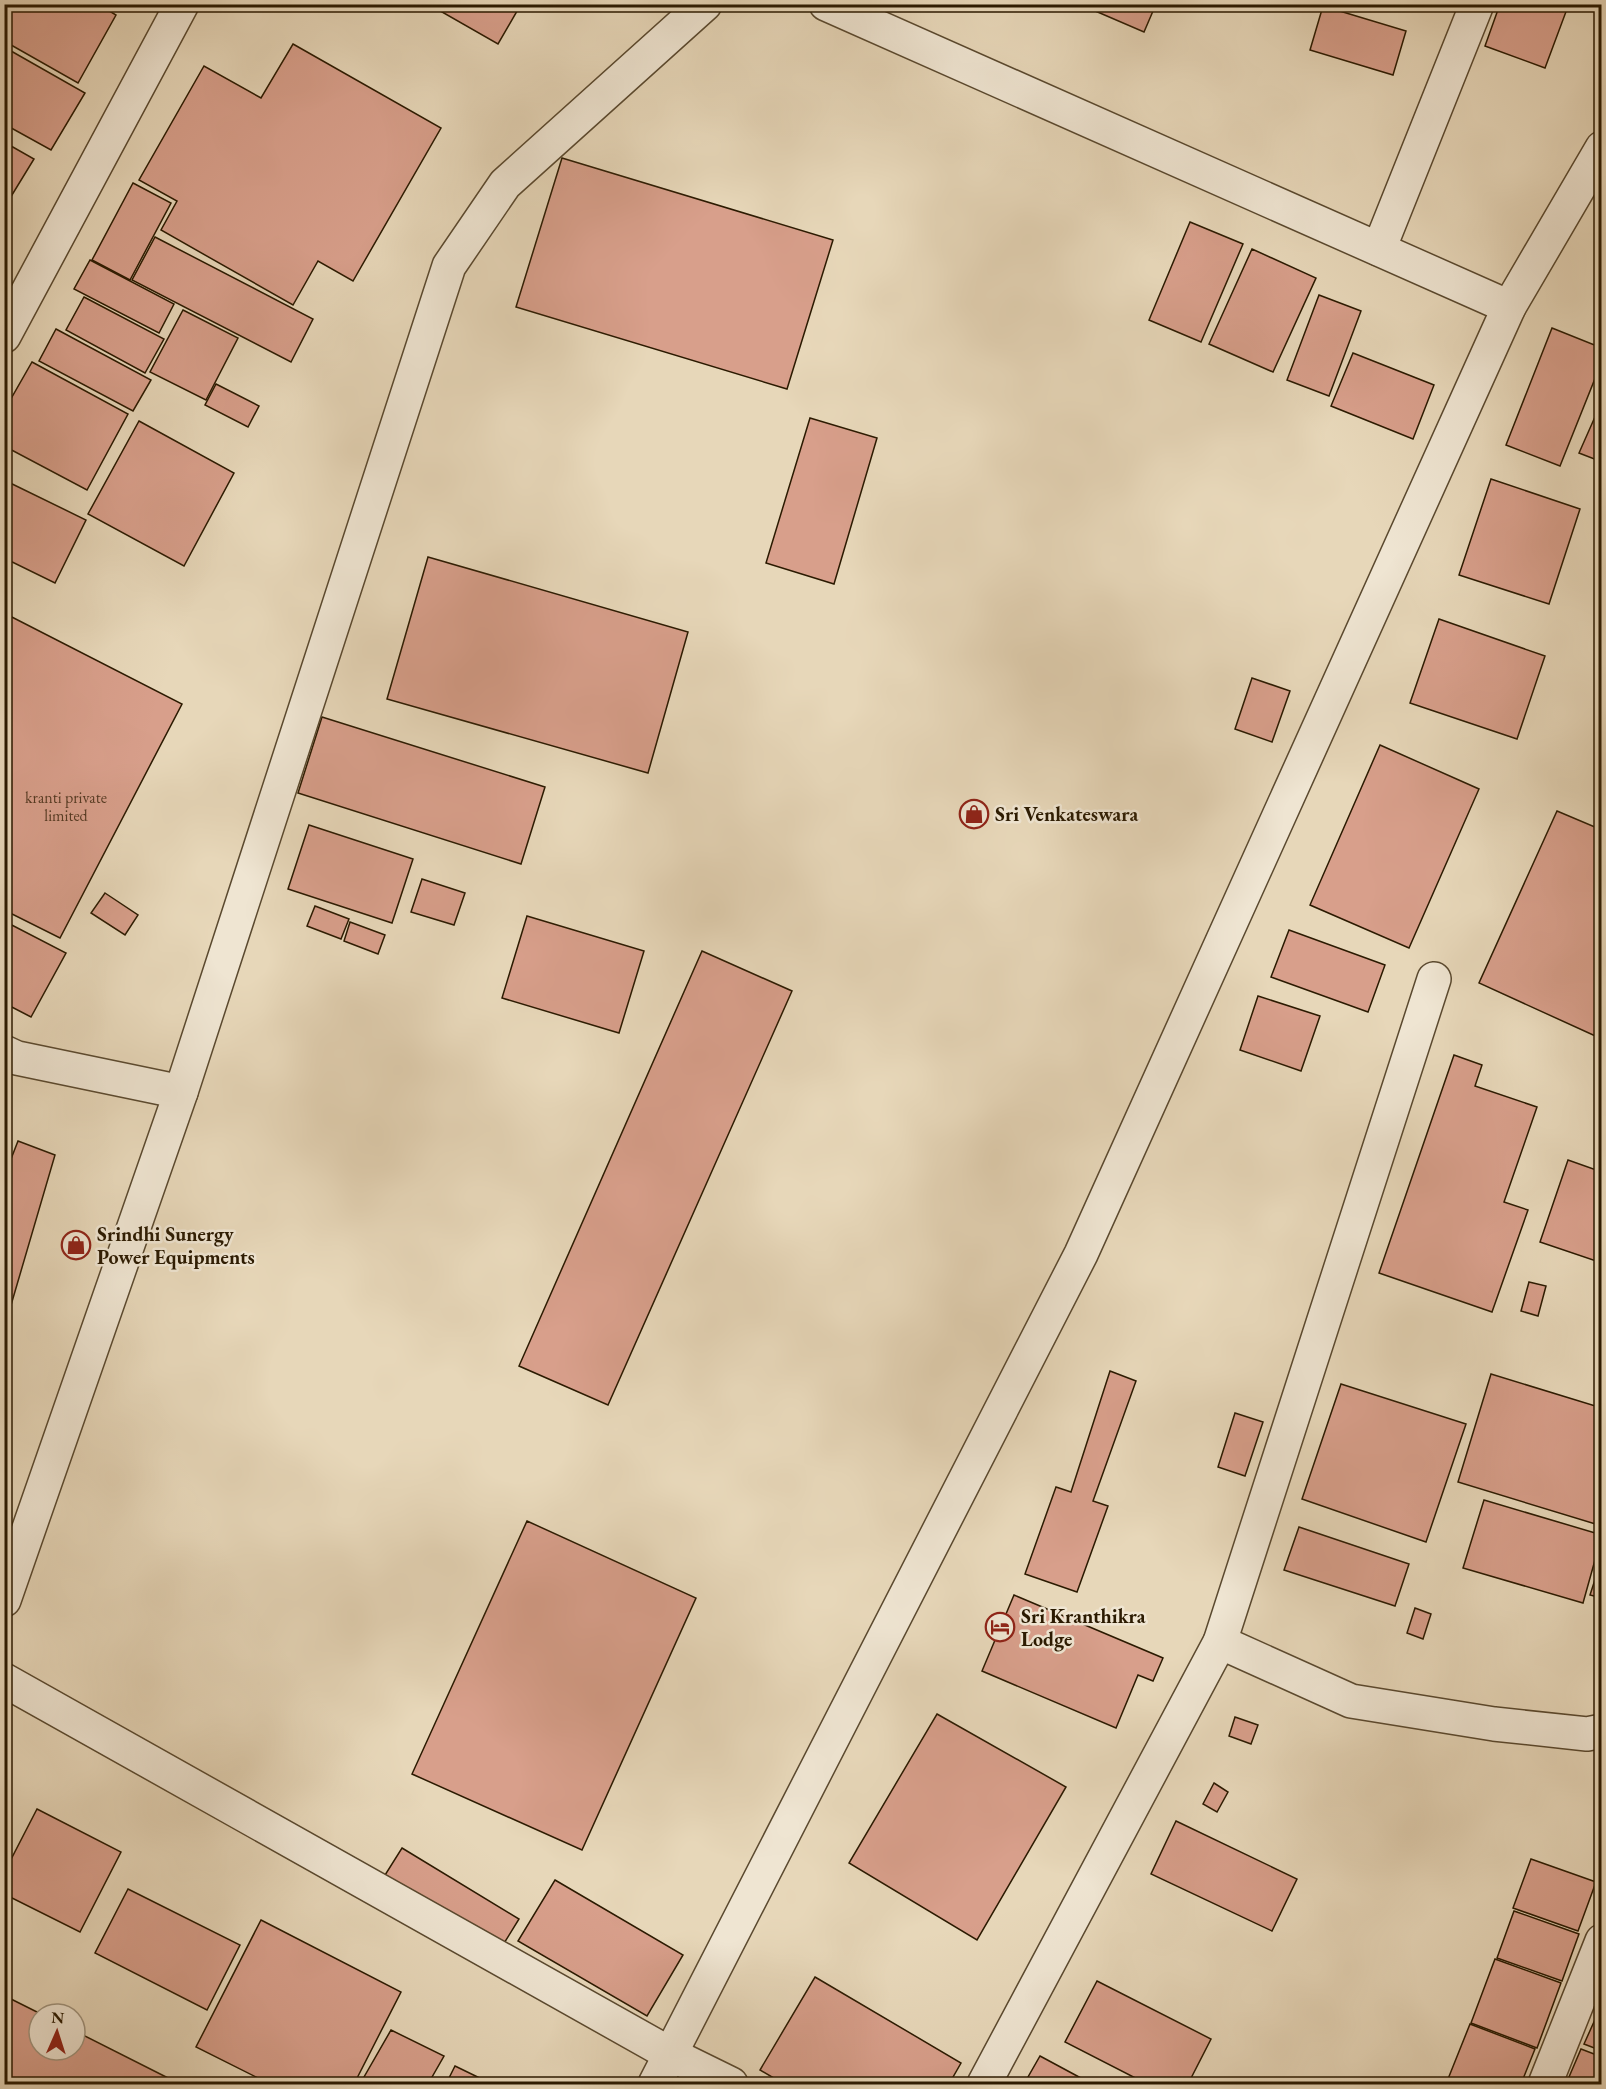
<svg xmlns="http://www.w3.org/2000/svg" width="1606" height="2089" viewBox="0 0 1606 2089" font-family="'EB Garamond',serif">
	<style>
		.building { fill: #d89f8b; stroke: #2b1a01; stroke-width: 1.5 }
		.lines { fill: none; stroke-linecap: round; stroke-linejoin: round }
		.minor-casing { stroke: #5a492f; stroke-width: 36 }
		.minor { stroke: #efe5d2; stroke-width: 33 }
		.labels { text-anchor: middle; stroke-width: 5; stroke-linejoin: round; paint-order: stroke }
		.number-label { font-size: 16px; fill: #563b24 }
		.poi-label { font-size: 20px; font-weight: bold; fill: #2b1a01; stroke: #efe5d2; text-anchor: start }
	</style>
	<rect width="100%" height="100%" fill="#e7d7b9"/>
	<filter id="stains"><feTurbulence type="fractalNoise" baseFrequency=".00333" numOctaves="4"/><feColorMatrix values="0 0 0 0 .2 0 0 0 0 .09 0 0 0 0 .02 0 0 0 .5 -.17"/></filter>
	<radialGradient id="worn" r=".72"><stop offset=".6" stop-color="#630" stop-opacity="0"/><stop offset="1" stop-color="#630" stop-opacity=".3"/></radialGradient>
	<!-- building -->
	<g class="building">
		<polygon points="4,4 98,4 116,15 78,83 4,41"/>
		<polygon points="428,4 517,4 520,6 498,44"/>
		<polygon points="1079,4 1156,4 1144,32"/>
		<polygon points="1500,4 1554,4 1567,9 1545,68 1485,46"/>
		<polygon points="1323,6 1406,31 1393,75 1310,50"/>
		<polygon points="293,44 441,128 353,281 318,261 293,305 161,230 177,201 139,180 204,66 261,98"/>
		<polygon points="4,47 85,93 51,150 4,124"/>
		<polygon points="4,142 34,159 4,208"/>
		<polygon points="562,158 833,240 787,389 516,307"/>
		<polygon points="133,183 171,203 130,280 92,260"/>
		<polygon points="1190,222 1243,244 1201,342 1149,320"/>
		<polygon points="155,237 313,319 291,362 132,280"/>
		<polygon points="1252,249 1316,278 1273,372 1209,344"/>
		<polygon points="90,260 174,304 159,333 74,289"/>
		<polygon points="1319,295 1361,311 1329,396 1287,380"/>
		<polygon points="84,297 164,339 145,373 66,330"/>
		<polygon points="183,310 238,338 206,400 150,372"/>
		<polygon points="1552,328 1602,348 1602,361 1560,466 1506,445"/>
		<polygon points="56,329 151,380 133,411 39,361"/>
		<polygon points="1353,353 1434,385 1413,439 1331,406"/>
		<polygon points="32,362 128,414 87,490 4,446 4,411"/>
		<polygon points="216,384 259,406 248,427 205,405"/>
		<polygon points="1602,401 1602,462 1579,453"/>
		<polygon points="810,418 877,438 834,584 766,563"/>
		<polygon points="139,421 234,473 184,566 88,514"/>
		<polygon points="1491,479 1580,509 1549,604 1459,575"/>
		<polygon points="4,480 86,520 55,583 4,558"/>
		<polygon points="428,557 688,632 648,773 387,699"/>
		<polygon points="4,613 182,704 60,938 4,910"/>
		<polygon points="1439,619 1545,656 1517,739 1410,703"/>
		<polygon points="1252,678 1290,691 1272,742 1235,729"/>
		<polygon points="322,717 545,787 521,864 298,793"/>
		<polygon points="1380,745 1479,789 1409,948 1310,905"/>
		<polygon points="1557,811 1602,830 1602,1039 1479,983"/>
		<polygon points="309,825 413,859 392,923 288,889"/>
		<polygon points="422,879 465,893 454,925 411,912"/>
		<polygon points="105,893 138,915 125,935 91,913"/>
		<polygon points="315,906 349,919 341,939 307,926"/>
		<polygon points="527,916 644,951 619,1033 502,998"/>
		<polygon points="4,921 66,953 31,1017 4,1003"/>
		<polygon points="350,922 385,935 378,954 344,941"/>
		<polygon points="1289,930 1385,965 1368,1012 1271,977"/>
		<polygon points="702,951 792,991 608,1405 519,1366"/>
		<polygon points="1258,996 1320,1016 1301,1071 1240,1050"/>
		<polygon points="1454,1055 1482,1065 1475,1086 1537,1107 1504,1202 1528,1210 1492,1312 1379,1273"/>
		<polygon points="18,1141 55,1155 4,1329 4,1177"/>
		<polygon points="1568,1160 1602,1172 1602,1263 1540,1242"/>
		<polygon points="1529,1282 1546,1286 1538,1316 1521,1311"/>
		<polygon points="1110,1371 1136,1381 1093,1501 1108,1506 1077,1592 1025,1574 1056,1487 1071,1492"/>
		<polygon points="1491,1374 1602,1408 1602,1526 1458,1482"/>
		<polygon points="1341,1384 1466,1424 1426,1542 1302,1499"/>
		<polygon points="1235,1413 1263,1422 1245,1476 1218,1467"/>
		<polygon points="1484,1500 1602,1535 1583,1603 1463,1568"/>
		<polygon points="527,1521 696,1598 582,1850 412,1774"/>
		<polygon points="1299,1527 1409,1564 1395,1606 1284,1570"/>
		<polygon points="1602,1558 1602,1598 1590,1595"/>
		<polygon points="1014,1595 1163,1658 1153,1681 1138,1675 1116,1728 982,1671"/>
		<polygon points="1415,1608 1431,1614 1423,1639 1407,1633"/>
		<polygon points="937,1714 1066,1787 977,1940 849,1863"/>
		<polygon points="1235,1717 1258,1725 1251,1744 1229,1736"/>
		<polygon points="1214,1783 1228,1792 1217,1812 1203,1804"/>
		<polygon points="37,1809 121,1852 80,1932 4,1894 4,1873"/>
		<polygon points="1176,1821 1297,1879 1272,1931 1151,1874"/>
		<polygon points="402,1848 519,1919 498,1953 380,1883"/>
		<polygon points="1531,1859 1596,1882 1578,1931 1513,1908"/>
		<polygon points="555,1880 683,1955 647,2016 518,1941"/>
		<polygon points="128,1889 240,1945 207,2010 95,1953"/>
		<polygon points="1514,1911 1579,1934 1562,1981 1497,1958"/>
		<polygon points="261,1920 401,1992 354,2084 270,2084 196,2047"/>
		<polygon points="1495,1959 1561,1983 1537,2048 1471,2023"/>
		<polygon points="815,1977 961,2063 949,2084 784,2084 760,2070"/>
		<polygon points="1097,1981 1211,2039 1188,2084 1147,2084 1065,2042"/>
		<polygon points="7,1997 41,2014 39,2050 75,2050 75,2031 180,2084 4,2084"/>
		<polygon points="1602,2004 1602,2051 1584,2044"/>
		<polygon points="1470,2024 1535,2049 1521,2084 1446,2084"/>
		<polygon points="391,2030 444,2056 428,2084 360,2084"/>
		<polygon points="1581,2049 1602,2057 1602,2084 1566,2084"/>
		<polygon points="1040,2056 1092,2084 1024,2084"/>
		<polygon points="455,2066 490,2083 490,2084 446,2084"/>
	</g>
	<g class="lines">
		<!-- minor casing -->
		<g class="minor-casing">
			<g id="minor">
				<polyline points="826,4 1509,307"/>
				<polyline points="1379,249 1477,4"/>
				<polyline points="4,336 182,4"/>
				<polyline points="4,1052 17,1058 181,1092"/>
				<polyline points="4,1600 181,1092 449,266 505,184 705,4"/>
				<polyline points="1220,1642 1351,1701 1494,1724 1587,1734 1602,1731"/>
				<polyline points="4,1680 672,2055 731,2084"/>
				<polyline points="655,2084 1081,1254 1509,307 1602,148"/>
				<polyline points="984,2084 1220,1642 1434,979"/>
				<polyline points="1545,2084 1602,1941"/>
			</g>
		</g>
		<!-- minor -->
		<use href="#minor" class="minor"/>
	</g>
	<!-- icons -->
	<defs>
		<g id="shop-ring" transform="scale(1.5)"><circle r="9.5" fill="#efe5d2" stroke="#8f2418" stroke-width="1.5"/><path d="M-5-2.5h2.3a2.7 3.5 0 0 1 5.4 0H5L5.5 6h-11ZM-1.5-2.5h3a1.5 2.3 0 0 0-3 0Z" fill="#8f2418"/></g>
		<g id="hotel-ring" transform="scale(1.5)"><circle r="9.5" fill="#efe5d2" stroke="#8f2418" stroke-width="1.5"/><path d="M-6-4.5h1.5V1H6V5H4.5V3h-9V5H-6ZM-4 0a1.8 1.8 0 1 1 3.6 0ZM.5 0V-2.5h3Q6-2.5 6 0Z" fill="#8f2418"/></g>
	</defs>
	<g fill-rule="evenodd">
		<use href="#shop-ring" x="974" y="814"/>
		<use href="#shop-ring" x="76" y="1245"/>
		<use href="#hotel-ring" x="1000" y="1627"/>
	</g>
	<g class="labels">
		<!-- number labels -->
		<g class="number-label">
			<text x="66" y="803">kranti private<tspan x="66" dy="18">limited</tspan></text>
		</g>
		<!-- poi labels -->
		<g class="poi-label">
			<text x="995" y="821">Sri Venkateswara</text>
			<text x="97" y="1241">Srindhi Sunergy<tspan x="97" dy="23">Power Equipments</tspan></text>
			<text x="1021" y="1623">Sri Kranthikra<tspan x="1021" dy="23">Lodge</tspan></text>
		</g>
	</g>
	<!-- margin -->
	<rect width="1606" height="2089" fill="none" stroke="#e7d7b9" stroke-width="24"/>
	<rect x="6" y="6" width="1594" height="2077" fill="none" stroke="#2b1a01" stroke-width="3"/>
	<rect x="12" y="12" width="1582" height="2065" fill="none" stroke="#2b1a01" stroke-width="1.5"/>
	<!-- north arrow -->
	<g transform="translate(57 2032) rotate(3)"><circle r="28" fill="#efe5d2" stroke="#a1947e" stroke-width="1.5"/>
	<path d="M0-4.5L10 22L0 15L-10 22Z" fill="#8f2418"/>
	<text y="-9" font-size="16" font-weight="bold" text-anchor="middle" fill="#2b1a01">N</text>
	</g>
	<rect width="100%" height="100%" filter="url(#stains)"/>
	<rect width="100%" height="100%" fill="url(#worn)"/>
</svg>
